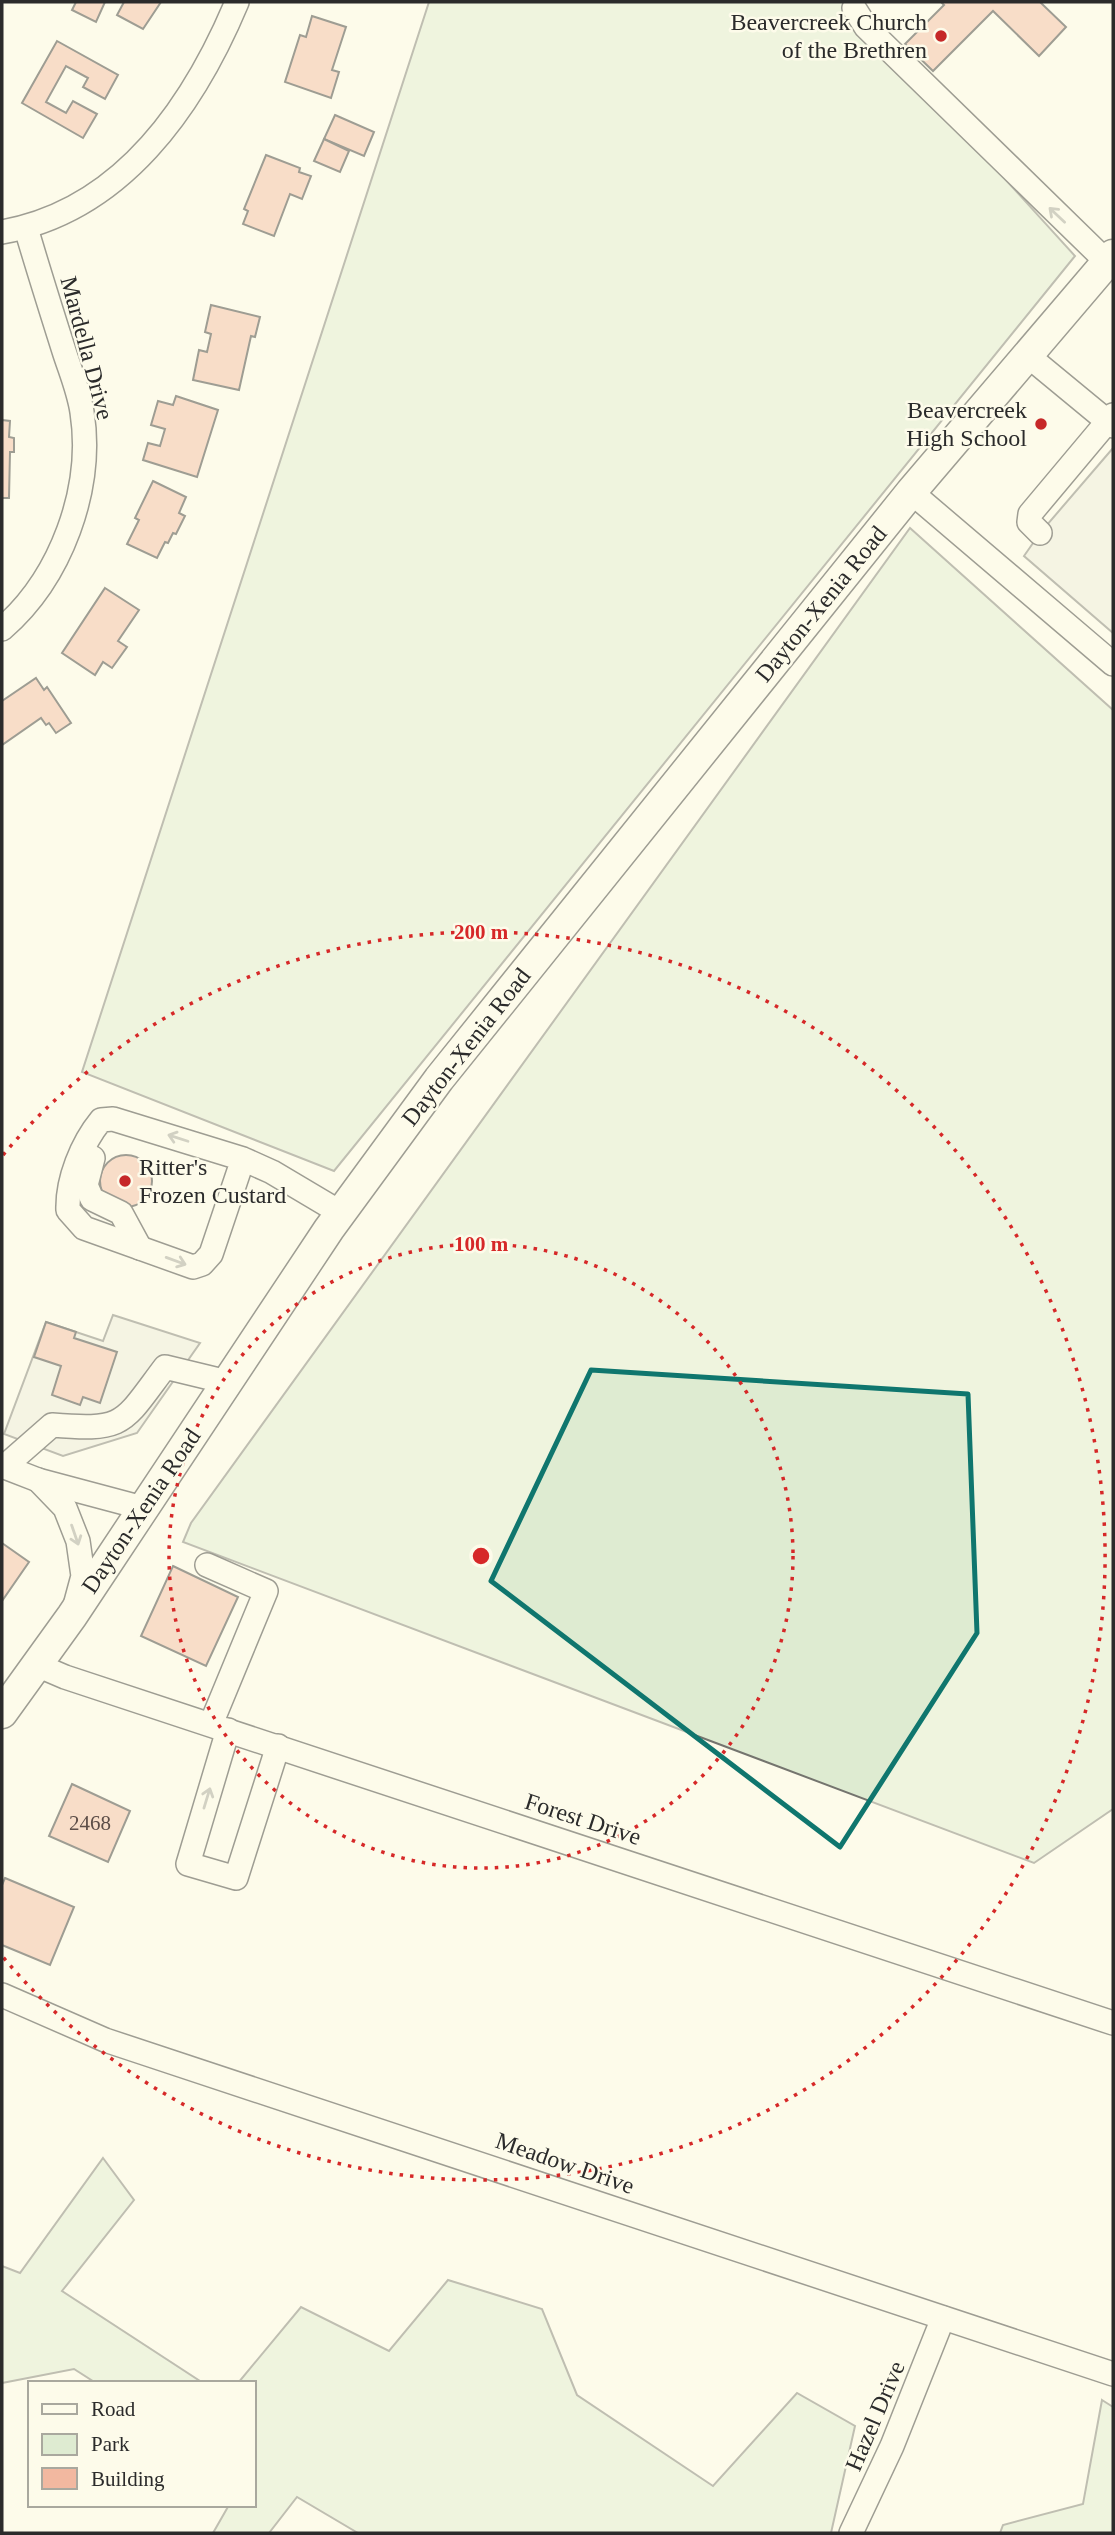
<svg xmlns="http://www.w3.org/2000/svg" width="1115" height="2535" viewBox="0 0 1115 2535" font-family="'Times New Roman',serif">
	<style>
		.green { fill: #deebd1; stroke: #74746e; stroke-width: 2 }
		.parking { fill: #eceadb; stroke: #74746e; stroke-width: 2 }
		.building { fill: #f2b8a0; stroke: #2b2b2b; stroke-width: 2 }
		.lines { fill: none; stroke-linecap: round; stroke-linejoin: round }
		.minor-casing { stroke: #2b2b2b; stroke-width: 26 }
		.major-casing { stroke: #2b2b2b; stroke-width: 33 }
		.minor { stroke: #fdfbea; stroke-width: 23 }
		.major { stroke: #fdfbea; stroke-width: 30 }
		.oneway { stroke: #9e9d94 }
		.marked { fill: none; stroke: #0f766e; stroke-width: 5; stroke-linejoin: round }
		.ring { fill: none; stroke: #d62828; stroke-width: 3.5; stroke-dasharray: 3.5 7 }
		.poi-dot { fill: #c62828; stroke: #fdfbea; stroke-width: 2.5 }
		.labels { text-anchor: middle; stroke-width: 5; stroke-linejoin: round; paint-order: stroke }
		.number-label { font-size: 21px; fill: #5d4e48 }
		.poi-label { font-size: 24px; fill: #2b2b2b; stroke: #fdfbea; text-anchor: end }
		.street-label { font-size: 24px; fill: #2b2b2b; stroke: #fdfbea }
		.centre { fill: #d62828; stroke: #fdfbea; stroke-width: 3.5 }
		.ring-label { font-size: 21px; text-anchor: middle; font-weight: bold; fill: #d62828; stroke: #fdfbea; stroke-width: 5; stroke-linejoin: round; paint-order: stroke }
	</style>
	<rect width="100%" height="100%" fill="#fdfbea"/>
	<!-- green -->
	<g class="green">
		<polygon points="429,2 844,2 1075,256 334,1171 82,1072"/>
		<polygon points="910,528 1113,710 1113,1809 1034,1863 183,1542 191,1523"/>
		<polygon points="103,2158 134,2200 62,2291 203,2383 96,2383 74,2369 2,2383 2,2266 20,2273"/>
		<polygon points="448,2280 542,2309 577,2395 713,2486 797,2393 855,2426 831,2533 358,2533 297,2497 269,2533 213,2533 229,2505 254,2505 254,2383 238,2383 301,2307 389,2351"/>
		<polygon points="1102,2400 1113,2407 1113,2533 1000,2533 1003,2525 1083,2504"/>
	</g>
	<!-- parking -->
	<g class="parking">
		<polygon points="1113,448 1113,633 1024,556 1040,533"/>
		<polygon points="113,1315 200,1343 137,1433 63,1456 4,1434 46,1322 103,1341"/>
	</g>
	<!-- building -->
	<g class="building">
		<polygon points="76,2 105,2 96,22 72,10"/>
		<polygon points="124,2 161,2 143,29 117,15"/>
		<polygon points="941,2 1040,2 1066,27 1039,56 993,11 933,71 905,44 944,5"/>
		<polygon points="312,16 346,27 332,70 339,72 331,98 285,82 300,35 306,37"/>
		<polygon points="57,41 118,75 105,99 83,87 88,78 66,66 46,102 66,113 73,101 97,114 83,138 22,103"/>
		<polygon points="335,115 374,132 364,156 324,139"/>
		<polygon points="324,139 349,151 340,172 314,161"/>
		<polygon points="266,155 300,168 299,172 311,176 302,199 290,194 274,236 243,224 248,211 244,209"/>
		<polygon points="211,305 260,317 255,337 251,336 239,390 193,380 199,350 207,352 211,334 205,332"/>
		<polygon points="176,396 218,410 197,477 143,460 148,443 160,446 165,429 151,425 158,401 173,405"/>
		<polygon points="2,420 10,421 9,437 14,438 14,452 10,452 9,498 2,498"/>
		<polygon points="153,481 186,497 179,513 185,516 176,534 173,533 168,543 165,542 157,558 127,544 139,520 135,518"/>
		<polygon points="105,588 139,610 118,641 127,647 112,668 103,662 95,675 62,653"/>
		<polygon points="36,678 44,690 47,687 71,723 56,733 49,723 46,725 41,718 2,745 2,701"/>
		<circle cx="126" cy="1181" r="26"/>
		<polygon points="46,1322 76,1332 74,1338 117,1352 100,1403 83,1397 80,1405 52,1395 61,1366 34,1357"/>
		<polygon points="2,1543 29,1562 2,1601"/>
		<polygon points="173,1566 238,1597 206,1666 141,1636"/>
		<polygon points="72,1784 130,1811 108,1862 49,1836"/>
		<polygon points="5,1878 74,1907 50,1965 2,1945 2,1885"/>
	</g>
	<g class="lines">
		<!-- minor casing -->
		<g class="minor-casing">
			<g id="minor">
				<polyline points="854,8 866,27 1107,262"/>
				<path d="M2,232C121,211 193,107 237,2"/>
				<polyline points="1027,355 1113,426"/>
				<polyline points="911,492 1113,664"/>
				<polyline points="1040,533 1029,522 1030,514 1113,415"/>
				<path d="M2,629C61,578 94,489 82,412C79,391 70,370 64,351C51,310 38,269 26,228"/>
				<polyline points="93,1158 86,1185 92,1199 121,1213 140,1248"/>
				<path d="M243,1159L211,1254L202,1264L193,1267L84,1228L68,1210C67,1180 82,1143 101,1120L113,1119L243,1159L272,1172L341,1213"/>
				<polyline points="2,1466 38,1480 143,1508"/>
				<path d="M4,1467L52,1425C126,1431 122,1424 165,1367L227,1382"/>
				<polyline points="38,1480 65,1508 78,1541 83,1576 76,1602"/>
				<polyline points="207,1565 266,1591 211,1724"/>
				<polyline points="37,1665 65,1677 1113,2023"/>
				<polyline points="228,1730 188,1864 236,1878 278,1746"/>
				<polyline points="2,1995 105,2040 1113,2374"/>
				<polyline points="851,2533 892,2446 943,2318"/>
			</g>
		</g>
		<!-- major casing -->
		<g class="major-casing">
			<polyline id="major" points="2,1713 72,1616 329,1229 439,1079 911,492 1113,255"/>
		</g>
		<!-- minor -->
		<use href="#minor" class="minor"/>
		<!-- major -->
		<use href="#major" class="major"/>
	</g>
	<!-- one-way arrows -->
	<defs><path id="oneway-shaft" d="M-6 0H5M1.5-3L5.5 0L1.5 3" fill="none" stroke-width="1.6" stroke-linecap="round" stroke-linejoin="round" transform="scale(1.75)"/></defs>
	<g class="oneway">
		<use href="#oneway-shaft" transform="translate(1057 215) rotate(-137)"/>
		<use href="#oneway-shaft" transform="translate(178 1138) rotate(-162)"/>
		<use href="#oneway-shaft" transform="translate(176 1261) rotate(20)"/>
		<use href="#oneway-shaft" transform="translate(75 1535) rotate(71)"/>
		<use href="#oneway-shaft" transform="translate(207 1798) rotate(-73)"/>
	</g>
	<!-- marked area -->
	<path d="M0 0H1115V2535H0ZM591,1370L968,1394L977,1633L840,1847L491,1581Z" fill="#fdfbea" fill-opacity=".55" fill-rule="evenodd"/>
	<path class="marked" d="M591,1370L968,1394L977,1633L840,1847L491,1581Z"/>
	<!-- distance rings -->
	<g class="ring">
		<circle cx="481" cy="1556" r="312"/>
		<path d="M3 1155A624 624 0 1 1 3 1957"/>
	</g>
	<!-- markers -->
	<g class="poi-dot">
		<circle cx="941" cy="36" r="7"/>
		<circle cx="1041" cy="424" r="7"/>
		<circle cx="125" cy="1181" r="7"/>
	</g>
	<g class="labels">
		<!-- number labels -->
		<g class="number-label">
			<text x="90" y="1830">2468</text>
		</g>
		<!-- poi labels -->
		<g class="poi-label">
			<text x="927" y="30">Beavercreek Church<tspan x="927" dy="28">of the Brethren</tspan></text>
			<text x="1027" y="418">Beavercreek<tspan x="1027" dy="28">High School</tspan></text>
			<text x="139" y="1175" text-anchor="start">Ritter's<tspan x="139" dy="28">Frozen Custard</tspan></text>
		</g>
		<!-- street labels -->
		<g class="street-label">
			<text transform="translate(87 348) rotate(75)" y="8">Mardella Drive</text>
			<text transform="translate(821 604) rotate(-51)" y="8">Dayton-Xenia Road</text>
			<text transform="translate(466 1047) rotate(-52)" y="8">Dayton-Xenia Road</text>
			<text transform="translate(141 1511) rotate(-56)" y="8">Dayton-Xenia Road</text>
			<text transform="translate(583 1819) rotate(18)" y="8">Forest Drive</text>
			<text transform="translate(565 2163) rotate(19)" y="8">Meadow Drive</text>
			<text transform="translate(875 2416) rotate(-67)" y="8">Hazel Drive</text>
		</g>
	</g>
	<circle cx="481" cy="1556" r="10" class="centre"/>
	<g class="ring-label">
		<text x="481" y="939">200 m</text>
		<text x="481" y="1251">100 m</text>
	</g>
	<!-- border -->
	<rect width="1115" height="2535" fill="none" stroke="#2b2b2b" stroke-width="7"/>
	<!-- legend -->
	<rect x="28" y="2381" width="228" height="126" fill="#fdfbea" stroke="#a9a89e" stroke-width="2"/>
	<rect x="42" y="2404" width="35" height="10" fill="#fdfbea" stroke="#a9a89e" stroke-width="2"/>
	<text x="91" y="2416" font-size="21" fill="#2b2b2b">Road</text>
	<rect x="42" y="2434" width="35" height="21" fill="#deebd1" stroke="#a9a89e" stroke-width="2"/>
	<text x="91" y="2451" font-size="21" fill="#2b2b2b">Park</text>
	<rect x="42" y="2468" width="35" height="21" fill="#f2b8a0" stroke="#a9a89e" stroke-width="2"/>
	<text x="91" y="2486" font-size="21" fill="#2b2b2b">Building</text>
</svg>
